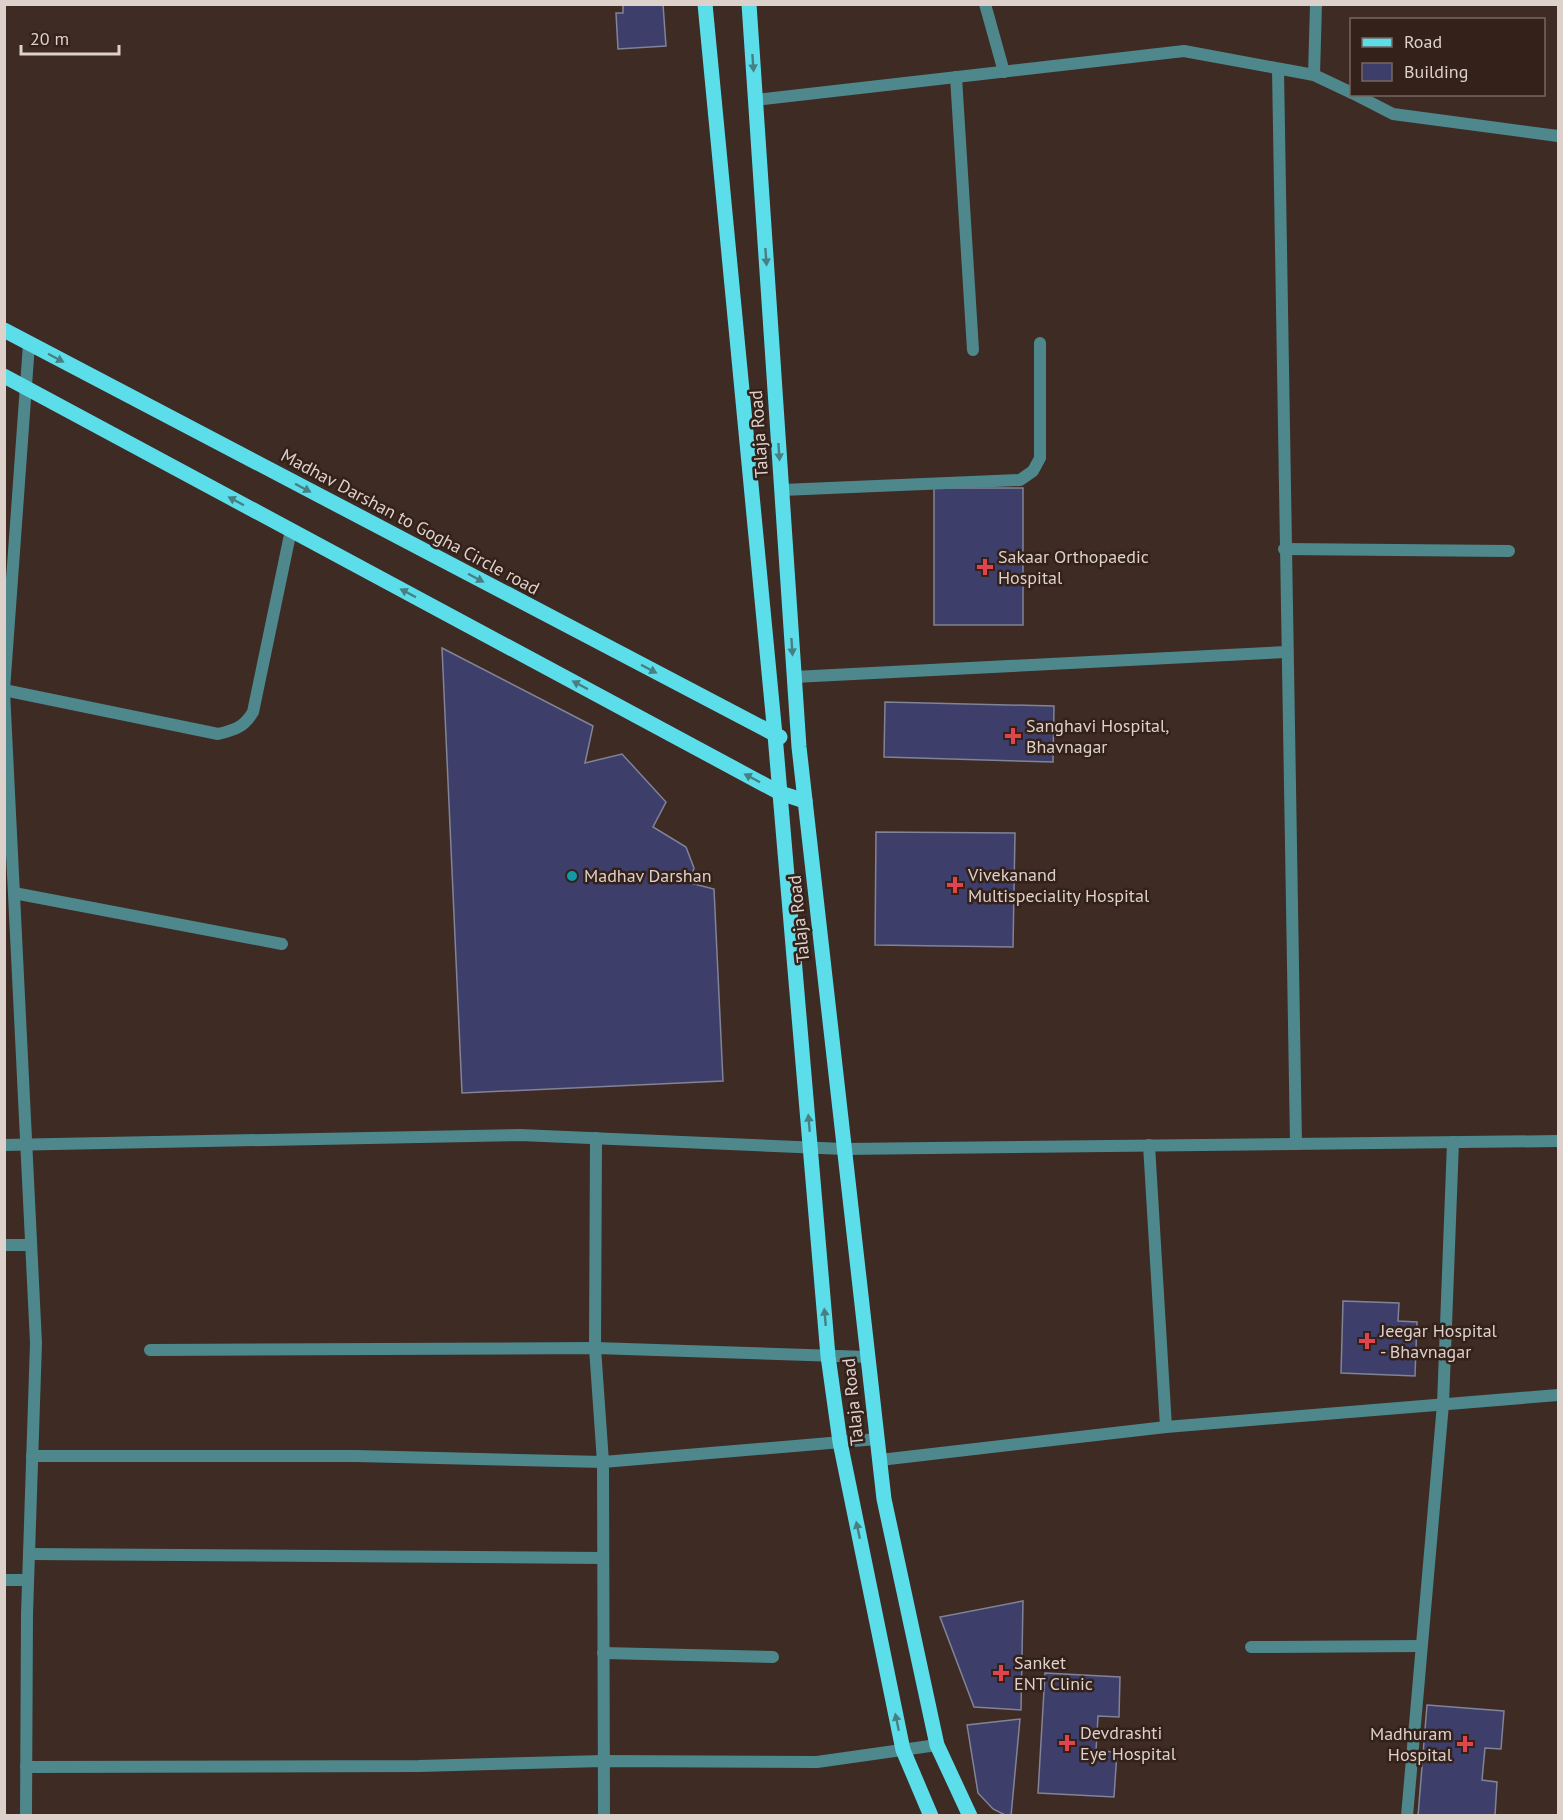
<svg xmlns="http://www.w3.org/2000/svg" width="1563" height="1820" viewBox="0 0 1563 1820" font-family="'PT Sans',sans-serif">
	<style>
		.building { fill: #3e3e6a; stroke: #818397; stroke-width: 1.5 }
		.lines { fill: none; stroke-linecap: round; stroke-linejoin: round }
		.street { stroke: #4e878c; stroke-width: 12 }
		.primary { stroke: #5cddea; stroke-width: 15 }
		.oneway { fill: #487f82 }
		.health-dot { fill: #e0444e; stroke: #33211a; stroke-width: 2 }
		.culture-dot { fill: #0f9aa8; stroke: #33211a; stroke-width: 2 }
		.labels { text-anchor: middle; stroke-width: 5; stroke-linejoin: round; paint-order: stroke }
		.street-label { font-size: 18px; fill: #ddd1cc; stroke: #33211a }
		.poi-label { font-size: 18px; fill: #ddd1cc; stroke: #33211a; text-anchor: start }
	</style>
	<rect width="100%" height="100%" fill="#3d2b24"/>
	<!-- building -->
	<g class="building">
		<polygon points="623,4 663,4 666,46 618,49 616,13 623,13"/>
		<rect x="934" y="488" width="89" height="137"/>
		<polygon points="442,648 593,726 585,763 622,754 666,802 653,827 686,847 694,868 690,883 714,889 723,1081 462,1093"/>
		<polygon points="885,702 1054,706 1053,762 884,757"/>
		<polygon points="876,832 1015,833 1013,947 875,945"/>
		<polygon points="1343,1301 1399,1303 1398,1321 1417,1322 1415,1376 1341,1373"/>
		<polygon points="1023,1601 1021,1710 974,1707 940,1617"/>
		<polygon points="1045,1673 1120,1677 1119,1717 1098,1716 1096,1751 1117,1752 1114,1797 1038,1793"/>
		<polygon points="1427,1705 1504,1711 1501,1749 1485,1748 1482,1780 1497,1782 1495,1816 1418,1816"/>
		<polygon points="1020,1719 1011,1816 1007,1816 993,1809 978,1793 967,1725"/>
	</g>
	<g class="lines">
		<!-- street -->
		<g class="street">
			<polyline points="985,4 1004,72"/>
			<polyline points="1278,69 1296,1144"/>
			<polyline points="1314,75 1316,4"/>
			<polyline points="956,77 973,350"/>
			<polyline points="1354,94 1393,114 1558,136"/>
			<polyline points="756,100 1184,51 1314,75 1352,93"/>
			<polyline points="782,490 1020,480 1033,471 1040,458 1040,343"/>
			<polyline points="1284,549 1509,551"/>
			<polyline points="794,677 1286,652"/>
			<path d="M4,690L218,734C235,730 244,727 253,712L291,530"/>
			<polyline points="4,690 29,344"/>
			<polyline points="4,691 36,1343 27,1614 26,1816"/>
			<polyline points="14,893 282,944"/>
			<polyline points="4,1145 520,1135 844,1149 1558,1141"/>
			<polyline points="1149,1145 1166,1427"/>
			<polyline points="4,1245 31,1245"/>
			<polyline points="150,1350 595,1348 868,1357"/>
			<polyline points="32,1456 356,1456 603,1462 595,1348 596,1138"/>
			<polyline points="880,1460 1166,1427 1558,1395"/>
			<polyline points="29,1554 603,1558"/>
			<polyline points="4,1580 28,1580"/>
			<polyline points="1251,1647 1421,1646"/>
			<polyline points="603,1653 773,1657"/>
			<polyline points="26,1767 419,1766 603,1761 817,1762 937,1745"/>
			<polyline points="604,1816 603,1462 877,1439"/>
			<polyline points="1407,1816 1443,1404 1453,1142"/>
		</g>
		<!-- primary -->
		<g class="primary">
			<polyline points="705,4 775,735 828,1356 840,1442 903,1750 931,1816"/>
			<polyline points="749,4 799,747 884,1499 937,1745 970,1816"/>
			<polyline points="4,330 780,737"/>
			<polyline points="4,376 780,793 805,801"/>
		</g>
	</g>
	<!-- one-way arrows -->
	<defs><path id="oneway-solid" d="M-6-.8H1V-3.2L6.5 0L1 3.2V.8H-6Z" transform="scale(1.5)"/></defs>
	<g class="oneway">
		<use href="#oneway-solid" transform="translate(753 63) rotate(86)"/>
		<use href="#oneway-solid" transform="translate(766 257) rotate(86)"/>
		<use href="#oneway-solid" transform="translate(56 358) rotate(28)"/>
		<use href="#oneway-solid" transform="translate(779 452) rotate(86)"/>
		<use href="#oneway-solid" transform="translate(303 488) rotate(28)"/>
		<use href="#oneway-solid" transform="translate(236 501) rotate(-152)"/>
		<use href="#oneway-solid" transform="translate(476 578) rotate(28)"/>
		<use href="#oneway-solid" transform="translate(408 593) rotate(-152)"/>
		<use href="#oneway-solid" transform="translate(792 647) rotate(86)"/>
		<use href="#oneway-solid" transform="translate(649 669) rotate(28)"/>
		<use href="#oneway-solid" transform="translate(580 685) rotate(-152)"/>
		<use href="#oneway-solid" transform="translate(752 778) rotate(-152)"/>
		<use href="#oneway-solid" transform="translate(809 1123) rotate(-95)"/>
		<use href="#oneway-solid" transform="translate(825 1317) rotate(-95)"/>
		<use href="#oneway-solid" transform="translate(858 1530) rotate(-102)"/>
		<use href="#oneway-solid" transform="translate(897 1722) rotate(-102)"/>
	</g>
	<!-- markers -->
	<g class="health-dot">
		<path d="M982 558h6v6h6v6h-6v6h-6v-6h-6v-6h6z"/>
		<path d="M1010 727h6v6h6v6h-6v6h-6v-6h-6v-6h6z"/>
		<path d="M952 876h6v6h6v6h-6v6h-6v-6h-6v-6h6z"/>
		<path d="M1364 1332h6v6h6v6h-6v6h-6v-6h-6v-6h6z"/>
		<path d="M998 1664h6v6h6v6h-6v6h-6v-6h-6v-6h6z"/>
		<path d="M1064 1734h6v6h6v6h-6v6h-6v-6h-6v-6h6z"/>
		<path d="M1462 1735h6v6h6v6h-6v6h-6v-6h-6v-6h6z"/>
	</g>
	<circle class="culture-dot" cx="572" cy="876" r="6"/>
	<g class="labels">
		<!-- street labels -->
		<g class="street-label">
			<text transform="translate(759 434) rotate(-94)" y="6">Talaja Road</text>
			<text transform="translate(410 522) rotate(28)" y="6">Madhav Darshan to Gogha Circle road</text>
			<text transform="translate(799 919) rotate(-96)" y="6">Talaja Road</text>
			<text transform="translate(853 1402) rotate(-96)" y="6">Talaja Road</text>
		</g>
		<!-- poi labels -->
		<g class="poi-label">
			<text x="998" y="563">Sakaar Orthopaedic<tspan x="998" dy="21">Hospital</tspan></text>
			<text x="1026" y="732">Sanghavi Hospital,<tspan x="1026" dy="21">Bhavnagar</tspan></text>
			<text x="968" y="881">Vivekanand<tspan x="968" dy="21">Multispeciality Hospital</tspan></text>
			<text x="584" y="882">Madhav Darshan</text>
			<text x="1380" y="1337">Jeegar Hospital<tspan x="1380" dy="21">- Bhavnagar</tspan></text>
			<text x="1014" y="1669">Sanket<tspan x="1014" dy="21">ENT Clinic</tspan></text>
			<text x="1080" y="1739">Devdrashti<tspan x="1080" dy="21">Eye Hospital</tspan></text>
			<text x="1452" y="1740" text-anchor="end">Madhuram<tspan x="1452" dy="21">Hospital</tspan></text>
		</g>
	</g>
	<!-- border -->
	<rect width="1563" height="1820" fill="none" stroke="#ddd1cc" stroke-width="12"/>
	<!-- legend -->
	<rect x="1350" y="18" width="195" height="78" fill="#33211a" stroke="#776761" stroke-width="1.5"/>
	<rect x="1362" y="38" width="30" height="9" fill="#5cddea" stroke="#776761" stroke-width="1.5"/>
	<text x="1404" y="48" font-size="18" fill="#ddd1cc">Road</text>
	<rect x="1362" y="63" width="30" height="18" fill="#3e3e6a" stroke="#776761" stroke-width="1.5"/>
	<text x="1404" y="78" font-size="18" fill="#ddd1cc">Building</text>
	<!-- scale -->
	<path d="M21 45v9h98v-9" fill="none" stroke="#ddd1cc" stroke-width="3"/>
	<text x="30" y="45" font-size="18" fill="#ddd1cc" stroke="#33211a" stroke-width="4.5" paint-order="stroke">20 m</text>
</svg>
